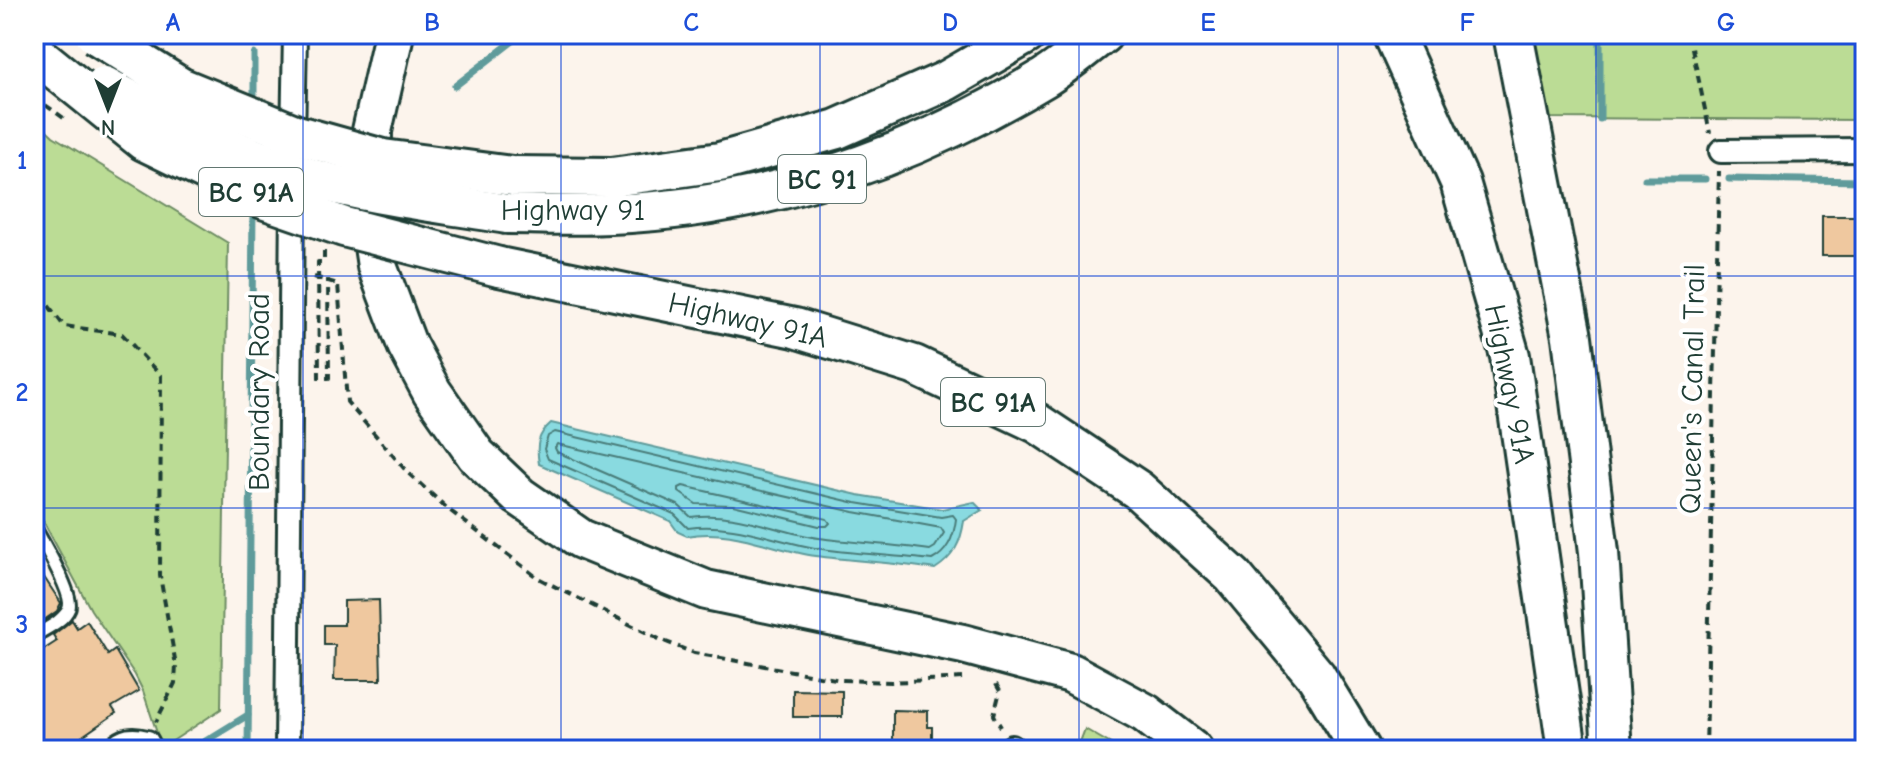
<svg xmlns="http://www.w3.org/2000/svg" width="1899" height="784" viewBox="0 0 1899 784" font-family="'Comic Neue',sans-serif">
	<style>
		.green { fill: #bbdc95; stroke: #6d8c64; stroke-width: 2 }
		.water { fill: #89dae0; stroke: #5f9b9b; stroke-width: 2 }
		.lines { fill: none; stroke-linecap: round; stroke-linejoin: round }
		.shore { stroke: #497c79; stroke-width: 2 }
		.stream { stroke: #5f9b9b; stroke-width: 7 }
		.building { fill: #efc89f; stroke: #1f3d34; stroke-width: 2 }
		.lane-casing { stroke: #1f3d34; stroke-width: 17 }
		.street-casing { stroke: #1f3d34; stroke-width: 28 }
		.highway-casing { stroke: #1f3d34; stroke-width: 44 }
		.path { stroke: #1f3d34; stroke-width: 4; stroke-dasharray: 8 6; stroke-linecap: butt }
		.lane { stroke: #fff; stroke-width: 11 }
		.street { stroke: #fff; stroke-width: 22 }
		.highway { stroke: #fff; stroke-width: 38 }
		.highway-bridge-casing { stroke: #1f3d34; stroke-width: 44; stroke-linecap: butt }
		.path-bridge { stroke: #1f3d34; stroke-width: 4; stroke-dasharray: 8 6; stroke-linecap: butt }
		.highway-bridge { stroke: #fff; stroke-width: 38 }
		.grid { fill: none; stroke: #1d4ed8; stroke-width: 2; stroke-opacity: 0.55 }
		.labels { text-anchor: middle; stroke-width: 8; stroke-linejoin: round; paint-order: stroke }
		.shield { fill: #fff; stroke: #627771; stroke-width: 2 }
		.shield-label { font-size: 28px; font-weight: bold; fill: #1f3d34 }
		.street-label { font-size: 30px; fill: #1f3d34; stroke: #fff }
		.neatline { fill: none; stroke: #1d4ed8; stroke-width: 3 }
		.grid-label { font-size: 26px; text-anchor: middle; font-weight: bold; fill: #1d4ed8 }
	</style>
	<rect width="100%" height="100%" fill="#fcf4ec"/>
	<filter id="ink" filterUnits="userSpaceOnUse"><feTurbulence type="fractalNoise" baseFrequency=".0125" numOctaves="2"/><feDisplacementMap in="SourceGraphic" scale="16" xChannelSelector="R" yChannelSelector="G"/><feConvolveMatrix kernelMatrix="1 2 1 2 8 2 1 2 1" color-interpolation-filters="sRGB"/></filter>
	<g filter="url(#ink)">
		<!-- green -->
		<g class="green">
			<polygon points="1532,34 1865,34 1865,120 1547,118"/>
			<polygon points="34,118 53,136 228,243 221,709 162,748 143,691 135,675 91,610 34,504"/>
			<polygon points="1085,729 1121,750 1077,750"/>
		</g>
		<!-- water -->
		<path class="water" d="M551,423L858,495L942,509L974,502L982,510L964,521C961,542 954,557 935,569C895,563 856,561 816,556C773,550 731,527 687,536L678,532L670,521L539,464C536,446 537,435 551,423Z"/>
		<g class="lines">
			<!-- shore -->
			<g class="shore">
				<path d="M555,432L856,503L941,517L953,515L956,519C954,537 948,552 932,560C893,555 853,554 815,548C772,540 732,522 688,528L674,514L548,459L544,449L548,436Z"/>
				<path d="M557,444L854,512L941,528L944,533L935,547L930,550C893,544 855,543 819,538C776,532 734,510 691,517L678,505L557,452L555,448Z"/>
				<polygon points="683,486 827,519 830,523 827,526 819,526 733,505 696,504 679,492 679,488"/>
			</g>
			<!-- stream -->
			<g class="stream">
				<polyline points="455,86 522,34"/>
				<polyline points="254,104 254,54"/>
				<polyline points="1600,119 1600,34"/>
				<polyline points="1645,179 1705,179"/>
				<polyline points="1729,179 1865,181"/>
				<polyline points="191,750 248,715"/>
				<polyline points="248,750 253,208"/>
			</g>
		</g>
		<!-- building -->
		<g class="building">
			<rect x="1822" y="216" width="43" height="40"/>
			<polygon points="34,562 61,603 57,611 44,620 34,606"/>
			<polygon points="379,600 381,680 334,680 335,645 324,645 324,625 344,625 344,601"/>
			<polygon points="72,620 77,628 87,621 108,655 115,650 139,691 112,707 116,713 62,750 34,750 34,656 57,641 53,635"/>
			<polygon points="793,690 842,691 842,717 793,717"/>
			<polygon points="893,710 928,711 928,727 932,727 932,745 927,745 927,750 893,750"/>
		</g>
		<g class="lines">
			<!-- lane casing -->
			<g class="lane-casing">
				<path id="lane" d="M34,526C42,542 74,593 69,608C64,621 45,629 34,636"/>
			</g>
			<!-- street casing -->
			<g class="street-casing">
				<g id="street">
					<polyline points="293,141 295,34"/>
					<polyline points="1721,151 1865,150"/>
					<path d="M113,750C124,739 132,738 147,742L151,750"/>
					<polyline points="287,750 292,199"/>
					<polyline points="1011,750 1012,747"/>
				</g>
			</g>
			<!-- highway casing -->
			<g class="highway-casing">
				<g id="highway">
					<polyline points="394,34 372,131 371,226 377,266 407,345 432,392 476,455 519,496 581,539 706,590 963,644 1071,673 1145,713 1193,750"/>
					<polyline points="1393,34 1460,182 1510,356 1567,750"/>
					<polyline points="1513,34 1572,337 1599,552 1612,750"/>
					<polyline points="512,176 612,177 720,162 837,129 946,81 1027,34"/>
					<path d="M507,214C541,214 576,216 610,214C767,208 911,158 1044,78C1065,65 1084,48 1103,34"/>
					<polyline points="499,267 795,328 914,365 1037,423 1138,490 1233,576 1316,676 1361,750"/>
				</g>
			</g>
			<!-- path -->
			<g class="path">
				<polyline points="1689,34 1710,133"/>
				<polyline points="314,277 338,284 347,402 408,473 448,509 538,578 661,640 694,653 841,680 891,682 964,678"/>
				<polyline points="34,282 39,293 64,326 122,334 161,376 160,576 176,665 175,683 156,722"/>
				<polyline points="996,684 1000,691 994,715 1001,727"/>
				<polyline points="1706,750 1719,171"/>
			</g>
			<!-- lane -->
			<use href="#lane" class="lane"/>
			<!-- street -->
			<use href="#street" class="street"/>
			<!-- highway -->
			<use href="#highway" class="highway"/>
			<!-- highway-bridge casing -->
			<g class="highway-bridge-casing">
				<g id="highway-bridge">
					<polyline points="95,34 180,87 297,135 383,159 512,176"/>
					<polyline points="34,52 144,141 266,200 344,227 499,267"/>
					<path d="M104,86C159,116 216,144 275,166C348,194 430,201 507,214"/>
				</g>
			</g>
			<!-- path-bridge -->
			<g class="path-bridge">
				<polyline points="34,97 68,121"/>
				<polyline points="324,251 324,262 318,262 319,378 329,378 328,279"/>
			</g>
			<!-- highway-bridge -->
			<use href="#highway-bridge" class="highway-bridge"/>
		</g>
	</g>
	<!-- grid -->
	<path class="grid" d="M303,34V750M561,34V750M820,34V750M1079,34V750M1338,34V750M1596,34V750M34,276H1865M34,508H1865"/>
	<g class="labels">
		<!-- shield labels -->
		<g class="shield">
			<rect x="778" y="155" width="88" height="48" rx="6"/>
			<rect x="199" y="168" width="104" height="48" rx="6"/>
			<rect x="941" y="378" width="104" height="48" rx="6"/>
		</g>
		<g class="shield-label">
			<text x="822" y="189">BC 91</text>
			<text x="251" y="202">BC 91A</text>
			<text x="993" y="412">BC 91A</text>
		</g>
		<!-- street labels -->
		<g class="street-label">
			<text x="573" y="220">Highway 91</text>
			<text transform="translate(748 320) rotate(13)" y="10">Highway 91A</text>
			<text transform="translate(1510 384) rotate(79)" y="10">Highway 91A</text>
			<text transform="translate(1692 389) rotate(-89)" y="10">Queen's Canal Trail</text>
			<text transform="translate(259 392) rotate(-90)" y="10">Boundary Road</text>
		</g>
	</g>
	<!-- margin -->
	<rect width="1899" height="784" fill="none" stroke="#fff" stroke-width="88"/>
	<!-- north arrow -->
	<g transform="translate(108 108) rotate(180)" stroke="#ffffff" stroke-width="6" paint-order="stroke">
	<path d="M0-6L14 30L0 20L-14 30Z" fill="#1f3d34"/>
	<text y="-12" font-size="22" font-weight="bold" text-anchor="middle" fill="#1f3d34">N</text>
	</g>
	<rect x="44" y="44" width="1811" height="696" class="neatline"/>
	<g class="grid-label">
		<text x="173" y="31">A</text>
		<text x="432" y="31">B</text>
		<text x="691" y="31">C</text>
		<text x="950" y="31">D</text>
		<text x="1208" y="31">E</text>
		<text x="1467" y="31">F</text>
		<text x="1726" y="31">G</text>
		<text x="22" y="169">1</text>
		<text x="22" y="401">2</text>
		<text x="22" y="633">3</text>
	</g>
</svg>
